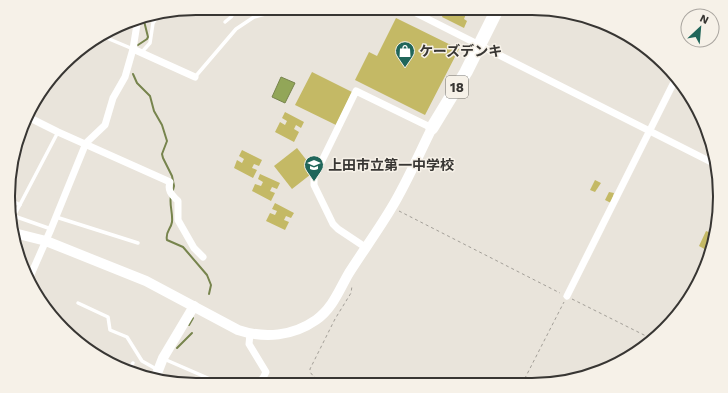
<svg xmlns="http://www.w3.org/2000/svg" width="728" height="393" viewBox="0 0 728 393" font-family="'Work Sans','Noto Sans JP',sans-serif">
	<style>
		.water { fill: #92a658; stroke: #77844d }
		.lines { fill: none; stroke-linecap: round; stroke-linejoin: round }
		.stream { stroke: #77844d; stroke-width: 2 }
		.building { fill: #c4b965 }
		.path { stroke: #a39f98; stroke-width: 1; stroke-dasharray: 3 3; stroke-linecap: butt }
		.lane { stroke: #fff; stroke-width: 3.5 }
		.street { stroke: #fff; stroke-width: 7 }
		.secondary { stroke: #fff; stroke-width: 10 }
		.highway { stroke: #fff; stroke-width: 13 }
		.labels { text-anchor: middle; stroke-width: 3; stroke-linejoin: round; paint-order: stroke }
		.shield { fill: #f6f1e8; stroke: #716e69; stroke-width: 1 }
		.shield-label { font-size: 13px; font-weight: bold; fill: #383633 }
		.poi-label { font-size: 14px; font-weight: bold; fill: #383633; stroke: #f6f1e8; text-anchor: start }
		.rim { fill: none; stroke: #383633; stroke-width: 2 }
	</style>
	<rect width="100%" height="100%" fill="#e9e4db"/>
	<!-- water -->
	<polygon class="water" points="281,77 295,83 285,103 272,97"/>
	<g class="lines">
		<!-- stream -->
		<g class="stream">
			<polyline points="138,45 147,39 148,37 143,17"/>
			<polyline points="133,74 137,83 150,96 154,111 162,125 167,141 162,154 163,158 172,176 174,186 173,190"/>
			<path d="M171,196C169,204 173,213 172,222C171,229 165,232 167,240L183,247L207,275L211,285L209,294"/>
			<polyline points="189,325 193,318"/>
			<polyline points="177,348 192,333"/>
		</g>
	</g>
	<!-- building -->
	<g class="building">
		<polygon points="446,8 454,8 466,14 464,19 467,21 464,28 442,17"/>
		<polygon points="396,18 459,49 425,115 355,80 369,52 377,56"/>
		<polygon points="312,72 352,92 336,125 295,105"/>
		<polygon points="285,112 304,122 301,128 296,125 294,129 299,132 294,142 275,132 280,122 285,125 287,121 282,118"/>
		<polygon points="297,148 315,171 292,189 274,166"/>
		<polygon points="242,150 262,160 259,166 254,164 252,168 257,170 253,178 234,168 237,160 242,163 244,159 239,156"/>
		<polygon points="260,174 280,183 277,189 272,187 270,191 275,193 271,201 252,191 255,184 261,186 263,182 258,179"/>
		<polygon points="595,180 601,183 595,192 590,190"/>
		<polygon points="609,192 614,193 611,203 605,200"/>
		<polygon points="275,203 294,213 291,218 286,216 284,220 289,222 285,230 266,221 270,213 275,215 277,211 272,209"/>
		<polygon points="706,231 714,234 708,251 699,246"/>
	</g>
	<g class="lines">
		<!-- path -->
		<g class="path">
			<polyline points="399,211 560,293"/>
			<polyline points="572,299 650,338"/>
			<polyline points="328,384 314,377 310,372 310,369 335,319 351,293 352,286"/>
			<polyline points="522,384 564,302"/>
		</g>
		<!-- lane -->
		<g class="lane">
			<polyline points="225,22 231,17 237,8"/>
			<polyline points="102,36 133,49"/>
			<polyline points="141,53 150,43 153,23 160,14"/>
			<polyline points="195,77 236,29 254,17 280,10 315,11 338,8"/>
			<polyline points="14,152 30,119"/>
			<polyline points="9,199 20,205"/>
			<polyline points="56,217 138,243"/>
			<polyline points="51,229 14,216 58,132"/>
			<polyline points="78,303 108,317 110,330 127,337 142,361 158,370"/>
			<polyline points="164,359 210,379"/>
			<polyline points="130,368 133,363"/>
		</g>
		<!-- street -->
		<g class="street">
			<polyline points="406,8 715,164"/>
			<polyline points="133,49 195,77"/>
			<path d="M28,117L58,132L170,182C167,191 172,195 178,201V220L194,248L203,257"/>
			<polyline points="365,247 338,229 333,224 314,185 314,177 356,91 432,128"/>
			<polyline points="29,279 51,229 86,143 105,125 113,98 125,77 133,49 138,18"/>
			<polyline points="567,296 676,78"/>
			<polyline points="250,334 249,344 266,372 263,378 257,384"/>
		</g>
		<!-- secondary -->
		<g class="secondary">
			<path d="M14,233L46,241L146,281L238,330C265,339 293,336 316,320C333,308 339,290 349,273C363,251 379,229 392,207C407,182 419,154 432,128"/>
			<polyline points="156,376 163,358 194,306"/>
		</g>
		<!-- highway -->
		<polyline class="highway" points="432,128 466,72 498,8"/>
	</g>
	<!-- icons -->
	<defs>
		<g id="shop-pin" transform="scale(1)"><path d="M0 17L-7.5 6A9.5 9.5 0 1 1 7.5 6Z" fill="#20665a" stroke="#f6f1e8"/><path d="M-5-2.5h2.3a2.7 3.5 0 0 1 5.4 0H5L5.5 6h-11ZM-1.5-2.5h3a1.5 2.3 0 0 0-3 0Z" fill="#fff"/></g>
		<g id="school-pin" transform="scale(1)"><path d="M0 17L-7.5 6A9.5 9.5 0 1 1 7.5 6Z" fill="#20665a" stroke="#f6f1e8"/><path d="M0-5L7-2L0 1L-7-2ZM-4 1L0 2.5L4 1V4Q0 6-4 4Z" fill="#fff"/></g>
	</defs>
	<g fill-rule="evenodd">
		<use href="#shop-pin" x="405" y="51"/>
		<use href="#school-pin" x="314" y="165"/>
	</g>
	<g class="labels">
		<!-- shield labels -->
		<rect class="shield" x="446" y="76" width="22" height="22" rx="3"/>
		<g class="shield-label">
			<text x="457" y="92">18</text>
		</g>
		<!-- poi labels -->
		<g class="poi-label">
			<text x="419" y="56">ケーズデンキ</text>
			<text x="328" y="170">上田市立第一中学校</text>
		</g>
	</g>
	<!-- crop -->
	<path d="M0 0H728V393H0ZM196 15H532A181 181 0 0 1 713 196V197A181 181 0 0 1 532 378H196A181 181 0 0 1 15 197V196A181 181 0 0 1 196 15Z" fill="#f6f1e8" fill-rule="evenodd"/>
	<path class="rim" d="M196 15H532A181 181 0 0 1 713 196V197A181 181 0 0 1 532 378H196A181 181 0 0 1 15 197V196A181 181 0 0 1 196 15Z"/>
	<!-- north arrow -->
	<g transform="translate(700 28) rotate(26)"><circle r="19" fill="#f6f1e8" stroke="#aaa6a0"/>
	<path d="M0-3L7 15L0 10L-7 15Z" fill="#20665a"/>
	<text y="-6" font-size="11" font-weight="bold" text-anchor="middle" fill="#383633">N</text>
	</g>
</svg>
